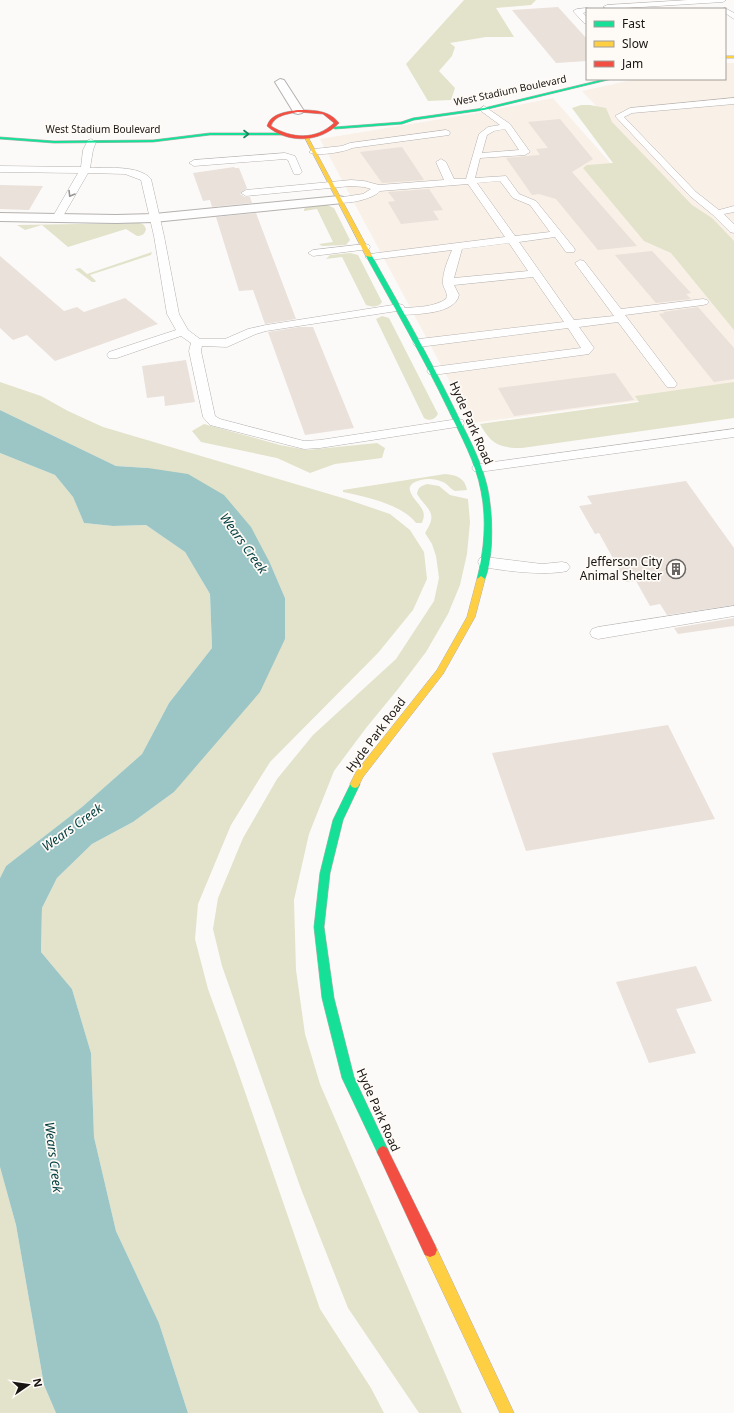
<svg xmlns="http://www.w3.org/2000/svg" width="734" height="1413" viewBox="0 0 734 1413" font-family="'Noto Sans',sans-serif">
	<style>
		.built { fill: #f9f0e7 }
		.green { fill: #e2e3ca }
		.water { fill: #9cc6c6 }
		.building { fill: #e9e1da }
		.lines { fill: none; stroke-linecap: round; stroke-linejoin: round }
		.lane-casing { stroke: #b4b1af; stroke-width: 1 }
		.street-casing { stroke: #b4b1af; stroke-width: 2 }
		.fast-casing { stroke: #b4b1af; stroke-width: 1 }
		.slow-casing { stroke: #b4b1af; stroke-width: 1 }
		.jam-casing { stroke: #b4b1af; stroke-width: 1 }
		.lane { fill: #fffefe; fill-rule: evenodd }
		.street { fill: #fffefe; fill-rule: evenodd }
		.fast { fill: #16e098; fill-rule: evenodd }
		.slow { fill: #ffcf43; fill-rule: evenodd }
		.jam { fill: #f24e42; fill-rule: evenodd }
		.oneway { stroke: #17845b }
		.oneway2 { stroke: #979593 }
		.labels { text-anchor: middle; stroke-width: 3.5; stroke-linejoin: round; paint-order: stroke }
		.far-street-label { font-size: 10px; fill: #181411; stroke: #fefaf6 }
		.street-label { font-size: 12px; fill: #181411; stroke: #fefaf6 }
		.poi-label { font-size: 12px; fill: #181411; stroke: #fefaf6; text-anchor: end }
		.water-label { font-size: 13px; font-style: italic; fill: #033e40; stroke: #fefaf6 }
	</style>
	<rect width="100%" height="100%" fill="#fcfaf8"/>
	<!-- built -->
	<g class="built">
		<polygon points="725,63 734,63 734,253 582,91 636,79 725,79"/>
		<polygon points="553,98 734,303 734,388 472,423 320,139 477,113"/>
	</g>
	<!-- green -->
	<g class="green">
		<polygon points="464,0 536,0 531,5 496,8 514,37 486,37 450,43 455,47 452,56 439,71 455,88 451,100 428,101 406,64"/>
		<polygon points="581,105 590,105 606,108 612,122 692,205 712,218 734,241 734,330 671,253 644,241 583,168 587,165 613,163 572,108"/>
		<polygon points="327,205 334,208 350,240 346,245 322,246 319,244 333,242 317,209 304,211 304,209 307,207"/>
		<path d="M140,223L144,225L146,229C145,234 142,236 137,236L126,229L68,247L42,225L25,230L17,225Z"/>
		<polygon points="152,252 151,255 90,275 96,281 95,282 92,282 75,269 80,268 87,274"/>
		<path d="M350,253L358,255L382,302C378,308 372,307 366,305L342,257L326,259L330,255Z"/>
		<path d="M382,316L389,318L438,414C435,419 430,422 424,418L376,319Z"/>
		<polygon points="0,382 41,396 68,411 103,427 346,499 390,514 410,530 424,552 427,579 413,610 378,653 270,762 231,825 198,904 195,939 208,989 235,1063 320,1309 371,1388 384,1413 188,1413 159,1323 116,1231 94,1137 91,1053 72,989 41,952 42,908 57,878 92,844 133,822 174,792 285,639 285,598 270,563 148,468 116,466 0,410"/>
		<path d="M734,382V418L522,448C499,448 491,444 480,424L639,402L635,396Z"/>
		<polygon points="204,424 280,445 307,450 377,443 385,448 382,458 335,464 310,473 277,458 201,442 192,431"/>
		<polygon points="0,453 55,475 73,497 84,523 113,526 146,525 185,552 210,594 212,648 169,703 142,754 82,807 6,866 0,878"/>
		<path d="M445,474C457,475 465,478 467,490L455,491C450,489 448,484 443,482C436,479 428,478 421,480C396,486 420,502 423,511C425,516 423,519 422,523H416C403,505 364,496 343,492V490Z"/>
		<path d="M427,484L439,486L450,495L468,499L470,522L467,554L460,585L448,614L426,652L398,689L366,728L334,771L309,834L294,900L296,970L305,1034L320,1084L462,1413H419L348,1308L301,1189L222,966L213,929L218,898L243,838L277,779L313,735L396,659L434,601L439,578L436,556L432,544L425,533C439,512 427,510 417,494C418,487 421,486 427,484Z"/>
		<polygon points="0,1167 16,1225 44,1385 56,1413 0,1413"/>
	</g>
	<!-- water -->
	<polygon class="water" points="0,410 116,466 148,468 188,474 224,495 251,527 270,563 285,598 285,639 260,692 174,792 133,822 92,844 57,878 42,908 41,952 72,989 91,1053 94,1137 116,1231 159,1323 188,1413 56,1413 44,1385 16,1225 0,1167 0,878 6,866 82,807 142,754 169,703 212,648 210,594 185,552 146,525 113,526 84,523 73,497 55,475 0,453"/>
	<!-- building -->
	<g class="building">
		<polygon points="558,7 587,39 587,61 556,63 512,10"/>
		<polygon points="560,119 593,159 572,172 637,246 598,250 556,199 539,194 532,195 506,158 540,155 536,149 548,148 528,122"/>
		<polygon points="402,147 424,180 382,183 360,152"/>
		<polygon points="234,167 235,168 239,168 247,188 240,194 245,197 250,197 252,203 212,207 210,200 203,201 193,173"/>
		<polygon points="0,185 43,186 29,210 0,209"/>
		<polygon points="429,189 443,210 433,211 439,220 401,224 388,202 395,201 388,192"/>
		<polygon points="256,213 296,319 265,324 253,290 239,291 216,217"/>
		<polygon points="652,251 691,293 686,294 691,299 656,303 615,255"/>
		<polygon points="0,256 64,311 77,307 84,312 125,298 158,324 55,361 27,335 13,340 0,328"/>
		<polygon points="698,307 734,348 734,379 714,382 659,314 665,313 663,312"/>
		<polygon points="299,327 313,327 354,428 305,435 268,332"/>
		<polygon points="186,360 195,402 165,406 164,396 147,398 142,366"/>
		<polygon points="615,373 634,400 514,416 498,388"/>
		<polygon points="686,481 734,548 734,605 667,615 660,604 650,606 636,581 626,582 599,533 595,534 579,506 592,504 587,496"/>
		<polygon points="734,618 734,626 678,634 674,628"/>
		<polygon points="668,725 715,819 526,851 492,753"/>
		<polygon points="696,966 712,1001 676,1009 696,1053 649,1063 616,982"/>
	</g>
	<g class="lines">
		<!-- lane casing -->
		<g class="lane-casing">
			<g id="lane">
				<polygon points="688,0 726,0 723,2 609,9 603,7 607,5"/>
				<polygon points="587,8 590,9 587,9 587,12 583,13 587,17 587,23 584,23 573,11 577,9"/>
				<polygon points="725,8 734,13 734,19 725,13 725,9 722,9"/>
				<polygon points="734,98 734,104 632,113 624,117 696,192 719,210 734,206 734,212 724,214 734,224 734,233 730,232 713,215 690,196 615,116 630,108"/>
				<path d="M484,106L510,124L530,152L525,155L480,158L475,178L506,176L519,194L536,201L574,248L575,250L574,252H566L555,237L519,242L574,320L614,316L575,263L580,260L584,261L621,309L703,299L707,300L709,302L707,304L703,305L625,315L675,381L677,384L675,387H667L618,322L579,327L594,348L589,354L433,375L429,374L427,371L429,368L433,367L581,348L568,328L419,347L415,346L413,343L415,340L419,339L564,322L533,277L454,285L459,295C455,314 418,314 402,315L398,314L397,311L266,331L256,334L227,347L202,346L201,351L215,416L220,419L304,441L320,440L458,419L463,420L464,423L463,426L320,448L304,449L210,425L203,417L189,351L191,343L181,336L117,358H109L107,355L109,352L176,330L167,314L154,236L141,180L125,174L88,173L62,218L57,221L52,218L78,173L0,172V166L81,167L83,150L88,140L91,139L96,142L93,150L90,168C107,168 139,165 151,179L164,236L179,314L188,330L200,339H225L248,329L266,325L399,304L403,305L405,307L404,308C418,307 434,307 446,299C449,292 442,288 443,281C443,271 448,260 452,250L370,260L365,257L370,254L505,237L468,184L380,191C374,199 341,207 334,200L336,198L363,194L371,189L364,187L351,186L246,196L241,193L246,190L351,180L364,181L379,185L444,180L436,162L441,159L446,162L454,179H466L479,134L488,127L500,125L481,111L480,109ZM505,129L519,150L482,153L487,135L494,131ZM500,181L513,198L530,205L550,232L515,236L477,183ZM509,243L528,271L454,278L462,249Z"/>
				<path d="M446,130L449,131L450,133L449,135L352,148C345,152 315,157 309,152L314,149L342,146L350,143Z"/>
				<polygon points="285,153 295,156 302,172 300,174 294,174 288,160 285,159 194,166 189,163 194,160"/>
				<polygon points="365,244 369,245 370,247 369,249 313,256 308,253 313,250"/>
				<polygon points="734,429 734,437 479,472 474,471 472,468 474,465 479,464"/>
				<path d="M485,557L542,564L562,562L567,563L570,567L567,571C546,576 501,571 480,566L478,562L480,558Z"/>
				<polygon points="734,606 734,616 598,639 592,637 590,633 592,629 598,627"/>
			</g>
		</g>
		<!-- street casing -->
		<g class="street-casing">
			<g id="street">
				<polygon points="280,79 284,80 304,111 302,113 298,114 294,113 275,82"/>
				<polygon points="339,196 343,197 345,200 343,203 154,222 116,223 0,221 0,213 116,215 154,214"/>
			</g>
		</g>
		<!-- fast casing -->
		<g class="fast-casing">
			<g id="fast">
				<polygon points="605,79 612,79 484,110 414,120 402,124 335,129 333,128 335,127 401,122 413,118 484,108"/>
				<polygon points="210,133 282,133 284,134 282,135 210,135 153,142 54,143 0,139 0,137 54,141 153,140"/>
				<path d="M369,254L372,256C400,306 428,355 453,406C465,431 479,455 486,482C493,506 495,558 484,581L481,582L477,579C484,551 487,520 481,491C476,463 461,436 448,409C423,357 394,307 366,256Z"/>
				<polygon points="355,780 358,781 360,784 343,820 330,873 324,927 334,998 354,1077 389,1152 387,1156 383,1158 379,1156 342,1078 322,998 314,927 320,873 333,820 352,781"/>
			</g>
		</g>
		<!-- slow casing -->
		<g class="slow-casing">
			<g id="slow">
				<rect x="725" y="56" width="9" height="2"/>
				<polygon points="304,136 308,137 372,256 371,257 366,256"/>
				<polygon points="481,576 485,579 475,617 443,674 363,777 358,787 355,788 352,787 350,784 356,772 437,670 467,617 477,579"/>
				<polygon points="430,1243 435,1245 514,1413 500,1413 423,1250 425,1245"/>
			</g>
		</g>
		<!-- jam casing -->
		<g class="jam-casing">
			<g id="jam">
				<path d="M298,110C314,110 329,110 339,123C321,143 287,144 267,126C271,113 286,112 298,110ZM298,112L323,114L334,123C316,140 292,139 271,126C275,115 288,114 298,112Z"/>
				<polygon points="383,1146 387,1148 435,1245 437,1250 435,1255 430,1257 425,1255 379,1156 377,1152 379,1148"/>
			</g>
		</g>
		<!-- lane -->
		<use href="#lane" class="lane"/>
		<!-- street -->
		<use href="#street" class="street"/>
		<!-- fast -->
		<use href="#fast" class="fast"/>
		<!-- slow -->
		<use href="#slow" class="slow"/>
		<!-- jam -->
		<use href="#jam" class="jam"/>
	</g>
	<!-- one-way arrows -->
	<defs><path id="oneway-chevron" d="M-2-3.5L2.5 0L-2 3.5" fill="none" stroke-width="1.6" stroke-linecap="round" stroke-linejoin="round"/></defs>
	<use class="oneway" href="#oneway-chevron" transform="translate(246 134)"/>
	<use class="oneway2" href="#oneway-chevron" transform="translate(71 194) rotate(121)"/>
	<!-- icons -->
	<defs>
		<g id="building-ring" transform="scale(1)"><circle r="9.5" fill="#fefaf6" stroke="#686462" stroke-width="1.5"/><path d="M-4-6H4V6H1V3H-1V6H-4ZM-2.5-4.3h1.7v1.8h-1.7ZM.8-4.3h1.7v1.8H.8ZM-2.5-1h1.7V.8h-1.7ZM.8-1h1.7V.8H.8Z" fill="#686462"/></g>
	</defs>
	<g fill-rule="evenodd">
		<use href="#building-ring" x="676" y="569"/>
	</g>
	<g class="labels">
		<!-- far-street labels -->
		<g class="far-street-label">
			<text transform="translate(510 90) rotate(-12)" y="4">West Stadium Boulevard</text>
			<text x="103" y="133">West Stadium Boulevard</text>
		</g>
		<!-- street labels -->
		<g class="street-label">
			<text transform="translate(471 423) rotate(66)" y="4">Hyde Park Road</text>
			<text transform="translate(376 735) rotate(-53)" y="4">Hyde Park Road</text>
			<text transform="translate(378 1110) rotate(66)" y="4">Hyde Park Road</text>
		</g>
		<!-- poi labels -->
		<g class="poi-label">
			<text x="662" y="566">Jefferson City<tspan x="662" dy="14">Animal Shelter</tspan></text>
		</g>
		<!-- water labels -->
		<g class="water-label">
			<text transform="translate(244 543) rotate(54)" y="5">Wears Creek</text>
			<text transform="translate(72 827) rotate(-36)" y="5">Wears Creek</text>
			<text transform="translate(54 1157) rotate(83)" y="5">Wears Creek</text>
		</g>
	</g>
	<!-- legend -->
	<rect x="586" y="8" width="140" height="72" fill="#fefaf6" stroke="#a29e9a"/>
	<rect x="594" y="21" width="20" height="6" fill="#16e098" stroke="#a29e9a"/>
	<text x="622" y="28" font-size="12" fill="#181411">Fast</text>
	<rect x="594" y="41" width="20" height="6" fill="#ffcf43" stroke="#a29e9a"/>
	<text x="622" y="48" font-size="12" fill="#181411">Slow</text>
	<rect x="594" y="61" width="20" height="6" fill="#f24e42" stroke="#a29e9a"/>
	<text x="622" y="68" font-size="12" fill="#181411">Jam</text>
	<!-- north arrow -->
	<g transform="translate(28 1385) rotate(77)" stroke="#fefaf6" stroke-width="3" paint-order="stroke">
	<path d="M0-3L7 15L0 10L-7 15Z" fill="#181411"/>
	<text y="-6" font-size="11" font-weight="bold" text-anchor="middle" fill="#181411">N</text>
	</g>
</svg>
